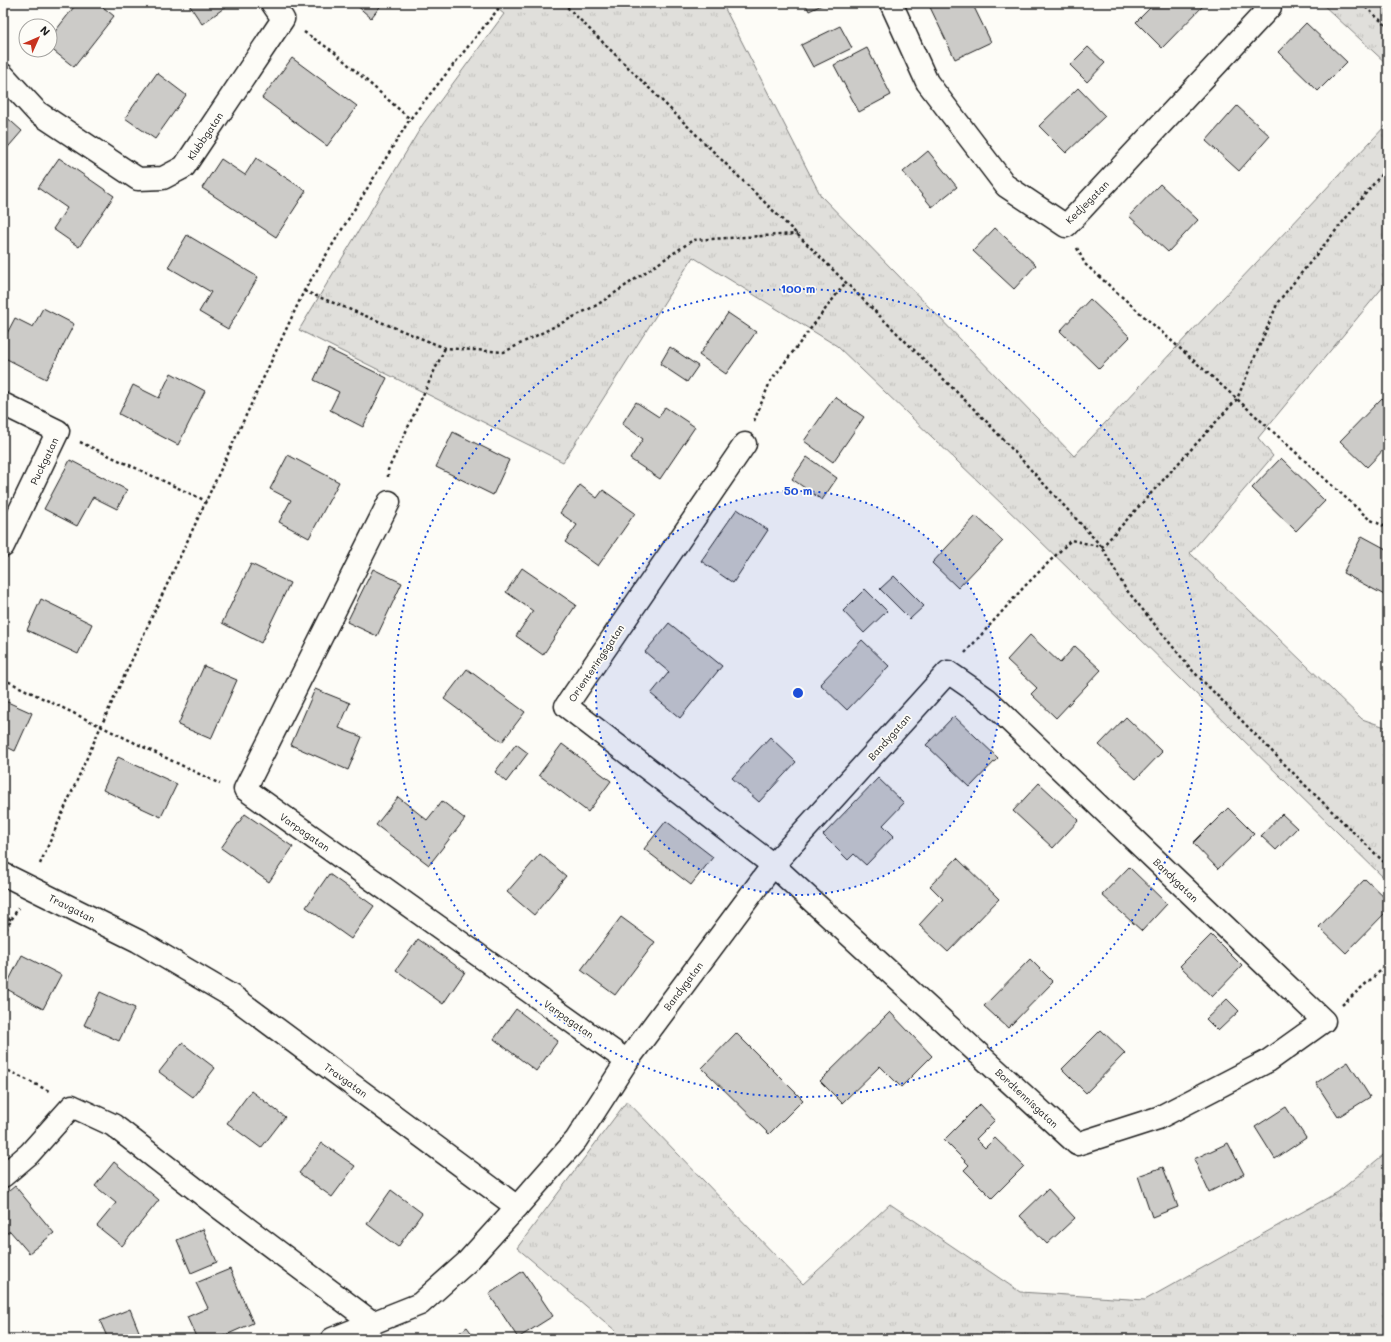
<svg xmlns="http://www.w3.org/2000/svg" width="1391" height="1342" viewBox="0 0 1391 1342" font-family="Mali,sans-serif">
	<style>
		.park { fill: url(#park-tufts); stroke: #7e7e7c }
		.building { fill: #cccbc8; stroke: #1c1c1c }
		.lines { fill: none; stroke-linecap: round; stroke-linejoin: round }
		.minor-casing { stroke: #1c1c1c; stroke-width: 25 }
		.path { stroke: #1c1c1c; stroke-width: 2.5; stroke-dasharray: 3 3; stroke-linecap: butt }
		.minor { stroke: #fdfcf7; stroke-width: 22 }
		.ring { fill: none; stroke: #1d4ed8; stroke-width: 2; stroke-dasharray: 2 4 }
		.labels { text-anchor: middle; stroke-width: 3.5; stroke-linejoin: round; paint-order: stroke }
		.street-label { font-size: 10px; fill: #1c1c1c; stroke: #fdfcf7 }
		.centre { fill: #1d4ed8; stroke: #fdfcf7; stroke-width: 2 }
		.ring-label { font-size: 12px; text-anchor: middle; font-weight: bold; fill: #1d4ed8; stroke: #fdfcf7; stroke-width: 3.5; stroke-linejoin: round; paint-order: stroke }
	</style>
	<defs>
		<pattern id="park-tufts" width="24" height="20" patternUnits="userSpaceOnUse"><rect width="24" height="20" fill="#e0dfdb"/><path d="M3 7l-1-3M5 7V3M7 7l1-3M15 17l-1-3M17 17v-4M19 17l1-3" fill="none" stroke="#c0bfbb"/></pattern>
	</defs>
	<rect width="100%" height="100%" fill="#fdfcf7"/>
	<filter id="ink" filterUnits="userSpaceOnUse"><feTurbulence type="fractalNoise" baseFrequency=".025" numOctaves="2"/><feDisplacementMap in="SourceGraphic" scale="8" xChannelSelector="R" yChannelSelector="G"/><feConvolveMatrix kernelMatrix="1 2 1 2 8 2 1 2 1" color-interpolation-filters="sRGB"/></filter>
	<g filter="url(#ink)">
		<!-- park -->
		<g class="park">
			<polygon points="490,3 722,3 821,196 1074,456 1388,123 1388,281 1258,438 1273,456 1190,553 1362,719 1388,728 1388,882 1029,530 837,346 693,257 563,462 299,330 423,124 504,14"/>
			<polygon points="1321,3 1388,3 1388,65"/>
			<polygon points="627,1101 803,1284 890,1204 1020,1292 1145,1300 1338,1192 1388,1151 1388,1339 606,1339 617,1332 517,1248"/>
		</g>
		<!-- building -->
		<g class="building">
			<polygon points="77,3 98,3 114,16 74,67 50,48 50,38"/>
			<polygon points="188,3 231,3 202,24"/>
			<polygon points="354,3 383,3 371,18"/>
			<polygon points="805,3 826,3 809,11"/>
			<polygon points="928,3 972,3 991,42 955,59"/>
			<polygon points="1155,3 1206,3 1162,48 1136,22"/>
			<polygon points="1306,23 1347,62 1318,91 1278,52"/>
			<polygon points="840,26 852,48 813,67 801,45"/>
			<polygon points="1088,47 1105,63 1087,82 1070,65"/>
			<polygon points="867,48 891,95 859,112 834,65"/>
			<polygon points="292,58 357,106 327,146 262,98"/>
			<polygon points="157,73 186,95 155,139 125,118"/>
			<polygon points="1078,88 1105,116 1066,153 1039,126"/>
			<polygon points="1237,106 1270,136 1239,171 1206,141"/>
			<polygon points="3,114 22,131 3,153"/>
			<polygon points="928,151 957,187 932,207 903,172"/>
			<polygon points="59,158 114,196 79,247 53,229 67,208 38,188"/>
			<polygon points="256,158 306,191 276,237 202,188 221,159 245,175"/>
			<polygon points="1160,184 1198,220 1168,252 1129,216"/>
			<polygon points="995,228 1036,265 1014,289 973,251"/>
			<polygon points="187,235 258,277 228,329 199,312 211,292 168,267"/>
			<polygon points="1090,299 1130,337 1099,369 1060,331"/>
			<polygon points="43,308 74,324 46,379 3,357 3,341 15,318 33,327"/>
			<polygon points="728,313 756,332 726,374 699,355"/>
			<polygon points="670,347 698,366 687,382 660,364"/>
			<polygon points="328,349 387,378 363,427 330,410 339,392 314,380"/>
			<polygon points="171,373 205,391 178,445 119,414 133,385 159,398"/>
			<polygon points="835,397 864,417 833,462 804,441"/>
			<polygon points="1382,398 1388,403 1388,445 1367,467 1340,441"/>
			<polygon points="636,402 659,417 665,407 695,427 660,479 630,459 643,439 622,424"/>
			<polygon points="453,432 509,460 493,495 436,467"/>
			<polygon points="288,455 339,482 309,538 279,522 291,500 270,489"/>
			<polygon points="807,457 837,478 822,500 792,479"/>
			<polygon points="1281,458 1325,501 1296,531 1252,488"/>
			<polygon points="70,460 127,490 117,509 93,497 77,526 44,509"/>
			<polygon points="580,485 597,498 603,490 635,513 598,566 565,542 577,525 560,513"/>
			<polygon points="737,509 768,530 733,583 701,561"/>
			<polygon points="976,516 1003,541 958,588 932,563"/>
			<polygon points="1362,536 1388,550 1388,597 1343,573"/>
			<polygon points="251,564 290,583 261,643 222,623"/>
			<polygon points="522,568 576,605 543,655 516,636 533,611 506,592"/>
			<polygon points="373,569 402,583 377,636 347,622"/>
			<polygon points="894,576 924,606 910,619 880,589"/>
			<polygon points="865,589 887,611 864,633 843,611"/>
			<polygon points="41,599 92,624 78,654 27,630"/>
			<polygon points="669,623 722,666 680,718 651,694 669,672 645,652"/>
			<polygon points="1030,635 1060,663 1075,646 1101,670 1056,718 1031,694 1037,688 1007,660"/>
			<polygon points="862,640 889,666 847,710 820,684"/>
			<polygon points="204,666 237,680 211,739 178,725"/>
			<polygon points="467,669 525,712 502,742 444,699"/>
			<polygon points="315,689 350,703 339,728 362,737 348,770 291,745"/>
			<polygon points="3,700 32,713 15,751 3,745"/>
			<polygon points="954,716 998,758 970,787 926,745"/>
			<polygon points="1126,717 1162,752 1136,779 1099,745"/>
			<polygon points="770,737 796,762 759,802 732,778"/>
			<polygon points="516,744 528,753 506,782 495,772"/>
			<polygon points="562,744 611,781 588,812 539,775"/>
			<polygon points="118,757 177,784 161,817 103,790"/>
			<polygon points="878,778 904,803 883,825 894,836 866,865 854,854 848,860 823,835"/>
			<polygon points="1039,783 1079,820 1053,848 1013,811"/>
			<polygon points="398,797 427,820 442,801 465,819 429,865 376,825"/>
			<polygon points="1228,808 1254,834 1218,869 1193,843"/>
			<polygon points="245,814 293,847 269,882 221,848"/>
			<polygon points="1282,814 1297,828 1276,850 1261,836"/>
			<polygon points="666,821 713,857 691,885 644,849"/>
			<polygon points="540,854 566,876 534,915 507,892"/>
			<polygon points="957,858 999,899 948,952 919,925 943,899 930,886"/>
			<polygon points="1129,867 1167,904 1142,931 1102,895"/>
			<polygon points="329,874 374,906 351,939 306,907"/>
			<polygon points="1365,879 1388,901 1388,910 1346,953 1319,927"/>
			<polygon points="621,917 655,942 615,995 581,970"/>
			<polygon points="1211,935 1242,966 1212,997 1180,966"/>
			<polygon points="418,939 465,972 443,1004 396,970"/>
			<polygon points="22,955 61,975 43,1009 5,988"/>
			<polygon points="1030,959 1053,982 1008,1028 984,1006"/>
			<polygon points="100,992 135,1008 119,1041 84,1025"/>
			<polygon points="1227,999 1239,1011 1218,1031 1206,1019"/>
			<polygon points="516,1009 558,1041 536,1071 494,1039"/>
			<polygon points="890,1012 932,1056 901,1087 880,1066 842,1103 820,1081"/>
			<polygon points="1101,1030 1125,1053 1086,1093 1062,1069"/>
			<polygon points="736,1033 803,1100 769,1134 702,1068"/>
			<polygon points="182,1043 215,1068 193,1097 159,1072"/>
			<polygon points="1348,1062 1370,1097 1338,1117 1316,1083"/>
			<polygon points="251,1091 285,1117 261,1148 227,1123"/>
			<polygon points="980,1104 995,1120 976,1139 985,1148 995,1138 1024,1166 992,1198 964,1170 969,1165 944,1140"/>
			<polygon points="1286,1107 1306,1138 1275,1159 1255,1127"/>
			<polygon points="322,1143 355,1166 332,1197 299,1173"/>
			<polygon points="1228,1143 1244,1174 1209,1192 1194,1159"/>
			<polygon points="114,1162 159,1200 122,1246 97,1226 116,1203 95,1186"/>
			<polygon points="1163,1167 1178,1207 1152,1217 1138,1176"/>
			<polygon points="15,1186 54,1233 29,1253 10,1231 3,1236 3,1196"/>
			<polygon points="1048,1189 1075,1218 1047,1244 1020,1216"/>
			<polygon points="391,1190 422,1213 398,1247 367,1224"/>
			<polygon points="203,1229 217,1262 191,1273 177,1240"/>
			<polygon points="230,1269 253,1323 217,1339 197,1339 187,1317 208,1308 196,1283"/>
			<polygon points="523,1271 553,1316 518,1338 489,1294"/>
			<polygon points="130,1309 142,1339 108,1339 100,1321"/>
			<polygon points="467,1327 476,1339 451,1339"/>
		</g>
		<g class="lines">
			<!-- minor casing -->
			<g class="minor-casing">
				<g id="minor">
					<polyline points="891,3 927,82 1006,186 1066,226 1270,7 1267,3"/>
					<polyline points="3,75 37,112 138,179 163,178 184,167 283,19 272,3"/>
					<polyline points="3,404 58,431 3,546"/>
					<polyline points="389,502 245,789 627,1061"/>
					<polyline points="3,874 138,941 235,998 517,1207 467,1262 420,1304 332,1339"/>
					<polyline points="3,1176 29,1154 72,1106 113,1125 220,1208 373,1323"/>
					<polyline points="517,1207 576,1140 627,1061 773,865 948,672 987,699 1324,1021 1268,1061 1158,1118 1077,1144 773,865 566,706 745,444"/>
				</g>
			</g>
			<!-- path -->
			<g class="path">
				<polyline points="563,3 986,421 1102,547 1125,588 1191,669 1305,785 1388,866"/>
				<polyline points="1361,3 1388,27"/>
				<polyline points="304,32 334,52 410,119"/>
				<polyline points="1077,248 1085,264 1237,399 1369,519 1388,528"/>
				<polyline points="304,291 445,348 504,352 597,305 693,240 797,234"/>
				<polyline points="754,421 770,382 846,282"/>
				<polyline points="80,442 206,501"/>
				<polyline points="388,477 388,470 445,348"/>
				<polyline points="965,653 1024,587 1071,540 1102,547 1237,399 1278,302 1388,166"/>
				<polyline points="3,679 220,784"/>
				<polyline points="40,864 101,726 304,291 410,119 503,3"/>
				<polyline points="3,916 12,920"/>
				<polyline points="3,935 18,908"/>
				<polyline points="1342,1005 1388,964"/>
				<polyline points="3,1068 51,1092"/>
			</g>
			<!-- minor -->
			<use href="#minor" class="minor"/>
		</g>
	</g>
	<!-- distance rings -->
	<circle cx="798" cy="693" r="202" fill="#1d4ed8" fill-opacity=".12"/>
	<g class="ring">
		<circle cx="798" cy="693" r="202"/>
		<circle cx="798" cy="693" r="404"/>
	</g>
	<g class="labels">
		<!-- street labels -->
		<g class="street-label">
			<text transform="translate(205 136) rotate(-56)" y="4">Klubbgatan</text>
			<text transform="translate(1087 202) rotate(-45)" y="4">Kedjegatan</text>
			<text transform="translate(44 461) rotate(-64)" y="4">Puckgatan</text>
			<text transform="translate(596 663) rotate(-56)" y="4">Orienteringsgatan</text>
			<text transform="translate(889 737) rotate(-48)" y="4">Bandygatan</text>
			<text transform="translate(305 832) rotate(35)" y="4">Varpagatan</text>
			<text transform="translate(1176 880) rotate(44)" y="4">Bandygatan</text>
			<text transform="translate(72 908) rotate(27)" y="4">Travgatan</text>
			<text transform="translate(683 986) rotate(-53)" y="4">Bandygatan</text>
			<text transform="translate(569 1019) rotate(35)" y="4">Varpagatan</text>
			<text transform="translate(346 1080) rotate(36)" y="4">Travgatan</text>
			<text transform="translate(1027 1098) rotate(43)" y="4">Bordtennisgatan</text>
		</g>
	</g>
	<circle cx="798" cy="693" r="6" class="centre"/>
	<g class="ring-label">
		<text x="798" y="293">100 m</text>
		<text x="798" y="495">50 m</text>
	</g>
	<!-- margin -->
	<rect width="1391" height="1342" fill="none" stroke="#fdfcf7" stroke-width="16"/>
	<rect x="8" y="8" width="1375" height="1326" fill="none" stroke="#1c1c1c" stroke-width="1.5" filter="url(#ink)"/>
	<!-- north arrow -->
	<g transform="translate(38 38) rotate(45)"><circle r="19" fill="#fdfcf7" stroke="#a3a29f"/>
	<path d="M0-3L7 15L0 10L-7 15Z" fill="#c8321e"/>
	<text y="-6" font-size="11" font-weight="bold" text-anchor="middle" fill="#1c1c1c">N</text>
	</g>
</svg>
